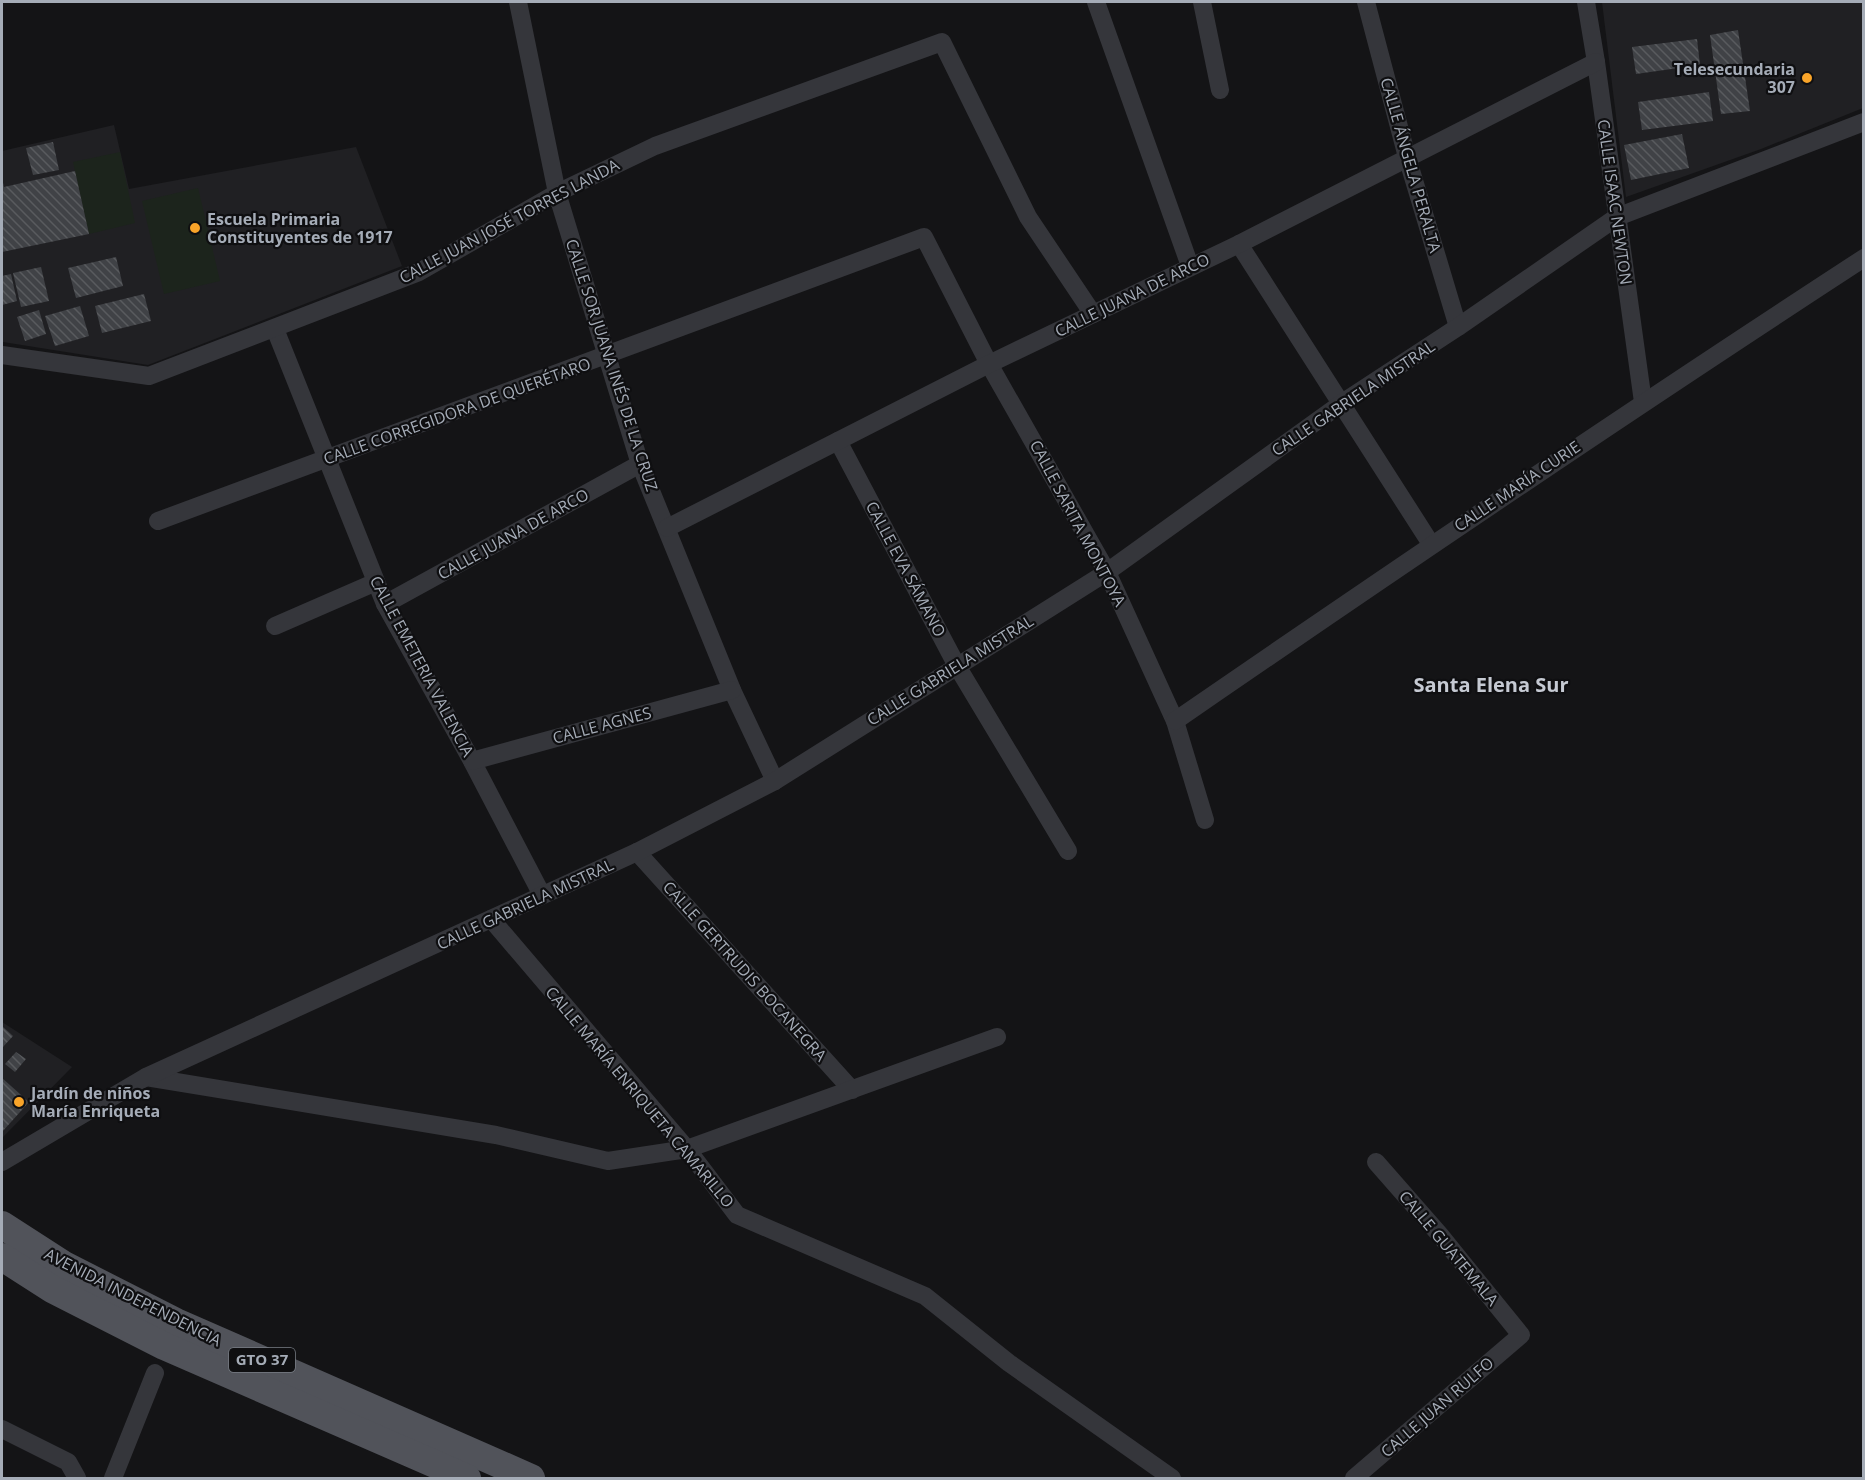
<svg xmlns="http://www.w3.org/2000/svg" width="1865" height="1480" viewBox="0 0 1865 1480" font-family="'Open Sans',sans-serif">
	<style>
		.built { fill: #202023 }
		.green { fill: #1c241c }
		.building { fill: url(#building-back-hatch) }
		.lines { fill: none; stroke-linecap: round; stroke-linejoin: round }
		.minor { stroke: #35363b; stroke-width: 18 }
		.primary { stroke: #51535a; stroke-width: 28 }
		.poi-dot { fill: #f9a429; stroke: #0f0f11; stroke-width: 2 }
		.labels { text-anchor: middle; stroke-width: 4.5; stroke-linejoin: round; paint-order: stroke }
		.shield { fill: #0f0f11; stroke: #787d85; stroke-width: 1.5 }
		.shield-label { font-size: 15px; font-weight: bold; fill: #a5acb7 }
		.poi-label { font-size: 16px; font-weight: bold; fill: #a5acb7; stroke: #0f0f11; text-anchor: start }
		.street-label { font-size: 16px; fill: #a5acb7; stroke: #0f0f11 }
		.quarter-label { font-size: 20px; font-weight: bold; fill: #c6cad3; stroke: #0f0f11 }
	</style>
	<defs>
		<pattern id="building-back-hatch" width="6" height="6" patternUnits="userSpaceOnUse" patternTransform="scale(1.5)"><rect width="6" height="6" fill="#404246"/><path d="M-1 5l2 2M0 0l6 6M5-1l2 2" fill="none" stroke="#595b5e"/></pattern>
	</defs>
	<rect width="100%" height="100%" fill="#141416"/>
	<!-- built -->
	<g class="built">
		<polygon points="1602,2 1863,2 1863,108 1761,149 1626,197"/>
		<polygon points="114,125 129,189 356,147 402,266 148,365 3,342 2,151"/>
		<polygon points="2,1022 72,1067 2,1138"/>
	</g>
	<!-- green -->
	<g class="green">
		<polygon points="120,152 135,223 89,234 73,162"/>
		<polygon points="198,188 220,281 164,294 142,201"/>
	</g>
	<!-- building -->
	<g class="building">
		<polygon points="1738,30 1750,111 1721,114 1710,35"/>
		<polygon points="1697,39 1700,65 1636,74 1632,47"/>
		<polygon points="1709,92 1713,121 1642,130 1638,102"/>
		<polygon points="1682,134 1689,168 1631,180 1624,145"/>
		<polygon points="53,142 59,170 33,175 26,148"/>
		<polygon points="75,171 89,234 2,252 2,179 4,187"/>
		<polygon points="116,257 123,286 76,298 68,268"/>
		<polygon points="41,267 49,301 21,307 13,273"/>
		<polygon points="11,274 17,301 2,305 2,276"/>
		<polygon points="144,294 151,321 102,333 95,306"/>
		<polygon points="80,306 89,336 55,346 45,316"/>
		<polygon points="39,310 46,334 25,341 17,317"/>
		<polygon points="2,1026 13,1036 2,1048"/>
		<polygon points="16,1052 26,1059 15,1072 5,1064"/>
		<polygon points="2,1078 29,1102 2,1132"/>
	</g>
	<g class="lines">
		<!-- minor -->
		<g class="minor">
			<polyline points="518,2 557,193 640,464 732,690 775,781"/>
			<polyline points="1096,2 1190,266"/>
			<polyline points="1202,2 1220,90"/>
			<polyline points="1366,2 1407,157 1458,327"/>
			<polyline points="1586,2 1596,62 1643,402"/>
			<polyline points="1239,244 1431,544"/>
			<polyline points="275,329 385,604 472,761 542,895"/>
			<polyline points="2,355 149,376 419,272 557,193 655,146 942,42 1028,217 1093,314"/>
			<polyline points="838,441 957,666 1068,851"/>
			<polyline points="158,521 924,237 989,364 1107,572 1175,721 1205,820"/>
			<polyline points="667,528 989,364 1239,244 1596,62"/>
			<polyline points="385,604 640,464"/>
			<polyline points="275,626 376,582"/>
			<path d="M1175,721C1403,564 1632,409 1864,258"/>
			<polyline points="472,761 732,690"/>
			<polyline points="637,852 852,1090"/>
			<polyline points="491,919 687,1149 737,1215 925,1296 1009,1363 1172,1478"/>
			<polyline points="146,1077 496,1135 608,1161 687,1149 997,1037"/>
			<polyline points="2,1162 146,1077 637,852 775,781 1107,572 1342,403 1458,327 1617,217 1864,122"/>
			<polyline points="2,1429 68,1462 77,1478"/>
			<polyline points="113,1478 155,1373"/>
			<polyline points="1354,1478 1521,1335 1440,1235 1376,1162"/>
		</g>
		<!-- primary -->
		<g class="primary">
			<polyline points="2,1225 64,1265 176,1322 531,1478"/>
			<polyline points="2,1257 52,1289 164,1346 467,1478"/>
		</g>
	</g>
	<!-- markers -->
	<g class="poi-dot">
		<circle cx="1807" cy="78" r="6"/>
		<circle cx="195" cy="228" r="6"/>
		<circle cx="19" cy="1102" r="6"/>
	</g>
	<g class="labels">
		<!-- shield labels -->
		<rect class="shield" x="229" y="1348" width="66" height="24" rx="4.5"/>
		<g class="shield-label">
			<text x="262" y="1365">GTO 37</text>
		</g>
		<!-- poi labels -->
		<g class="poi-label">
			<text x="1795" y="75" text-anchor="end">Telesecundaria<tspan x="1795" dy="18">307</tspan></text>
			<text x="207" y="225">Escuela Primaria<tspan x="207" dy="18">Constituyentes de 1917</tspan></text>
			<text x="31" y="1099">Jardín de niños<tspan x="31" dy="18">María Enriqueta</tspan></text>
		</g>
		<!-- street labels -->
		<g class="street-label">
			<text transform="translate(1411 165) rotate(74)" y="6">CALLE ÁNGELA PERALTA</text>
			<text transform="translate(1615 202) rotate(82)" y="6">CALLE ISAAC NEWTON</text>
			<text transform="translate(509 221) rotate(-28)" y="6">CALLE JUAN JOSÉ TORRES LANDA</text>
			<text transform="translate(1132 295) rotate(-26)" y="6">CALLE JUANA DE ARCO</text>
			<text transform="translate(612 365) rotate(72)" y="6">CALLE SOR JUANA INÉS DE LA CRUZ</text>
			<text transform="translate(1353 398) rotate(-34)" y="6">CALLE GABRIELA MISTRAL</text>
			<text transform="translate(457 411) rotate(-20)" y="6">CALLE CORREGIDORA DE QUERÉTARO</text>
			<text transform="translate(1517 486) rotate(-34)" y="6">CALLE MARÍA CURIE</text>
			<text transform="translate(1078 523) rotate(62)" y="6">CALLE SARITA MONTOYA</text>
			<text transform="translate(513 534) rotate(-29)" y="6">CALLE JUANA DE ARCO</text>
			<text transform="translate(906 569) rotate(62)" y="6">CALLE EVA SÁMANO</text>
			<text transform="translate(422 666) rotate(62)" y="6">CALLE EMETERIA VALENCIA</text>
			<text transform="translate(950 670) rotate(-32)" y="6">CALLE GABRIELA MISTRAL</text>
			<text transform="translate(602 725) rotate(-15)" y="6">CALLE AGNES</text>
			<text transform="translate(525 904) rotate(-25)" y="6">CALLE GABRIELA MISTRAL</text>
			<text transform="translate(745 971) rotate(48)" y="6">CALLE GERTRUDIS BOCANEGRA</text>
			<text transform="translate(640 1097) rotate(50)" y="6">CALLE MARÍA ENRIQUETA CAMARILLO</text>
			<text transform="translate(1449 1248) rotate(50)" y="6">CALLE GUATEMALA</text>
			<text transform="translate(133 1297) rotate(27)" y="6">AVENIDA INDEPENDENCIA</text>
			<text transform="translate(1437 1407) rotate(-41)" y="6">CALLE JUAN RULFO</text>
		</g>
		<!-- quarter labels -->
		<g class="quarter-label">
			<text x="1491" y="692">Santa Elena Sur</text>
		</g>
	</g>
	<!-- border -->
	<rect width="1865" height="1480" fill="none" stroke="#a5acb7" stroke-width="6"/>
</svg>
